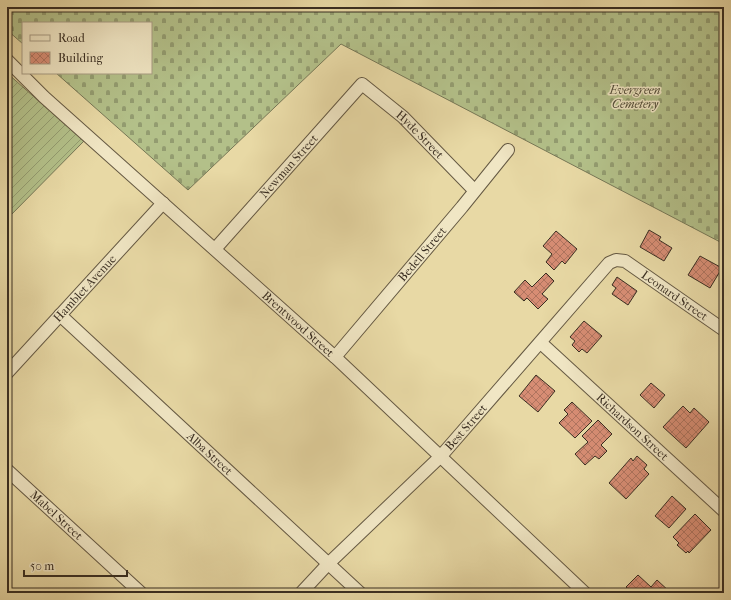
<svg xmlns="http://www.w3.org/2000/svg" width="731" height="600" viewBox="0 0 731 600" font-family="'IM FELL French Canon',serif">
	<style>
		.cemetery { fill: url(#cemetery-stones); stroke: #767756 }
		.garden { fill: url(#garden-furrows); stroke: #767756 }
		.building { fill: url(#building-cross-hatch); stroke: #392e22 }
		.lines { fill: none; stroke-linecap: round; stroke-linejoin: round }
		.minor-casing { stroke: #655943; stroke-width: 14 }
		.minor { stroke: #f0e6c4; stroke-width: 12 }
		.labels { text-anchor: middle; stroke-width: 3; stroke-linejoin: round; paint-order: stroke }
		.park-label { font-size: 12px; font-style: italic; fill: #514b37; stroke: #f0e6c4 }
		.street-label { font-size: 12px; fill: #392e22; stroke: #f0e6c4 }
	</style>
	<defs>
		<pattern id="cemetery-stones" width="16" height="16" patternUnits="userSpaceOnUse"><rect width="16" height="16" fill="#b3c089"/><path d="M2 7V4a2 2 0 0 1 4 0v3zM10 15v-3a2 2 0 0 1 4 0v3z" fill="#939c70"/></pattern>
		<pattern id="garden-furrows" width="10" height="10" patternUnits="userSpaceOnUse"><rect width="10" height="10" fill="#b3c089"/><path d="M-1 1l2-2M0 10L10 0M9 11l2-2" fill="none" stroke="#939c70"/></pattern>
		<pattern id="building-cross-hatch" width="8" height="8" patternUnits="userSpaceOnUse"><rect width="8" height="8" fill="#d78d74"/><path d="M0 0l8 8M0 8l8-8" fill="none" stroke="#af745f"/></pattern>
	</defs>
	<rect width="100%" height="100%" fill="#e8d9a5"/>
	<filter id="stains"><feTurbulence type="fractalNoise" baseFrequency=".005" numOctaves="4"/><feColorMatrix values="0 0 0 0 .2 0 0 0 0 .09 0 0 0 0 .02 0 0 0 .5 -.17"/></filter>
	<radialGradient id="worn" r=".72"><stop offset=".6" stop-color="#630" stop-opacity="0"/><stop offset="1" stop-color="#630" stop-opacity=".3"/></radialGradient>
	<!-- cemetery -->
	<polygon class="cemetery" points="7,7 724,7 724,244 341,44 188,190 56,73 151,73 151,23 23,23 23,44 7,30"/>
	<!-- garden -->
	<polygon class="garden" points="7,73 84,141 7,219"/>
	<!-- building -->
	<g class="building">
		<polygon points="649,230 661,237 659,240 672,248 664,261 640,247"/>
		<polygon points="556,231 577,249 565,264 562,261 554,270 546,262 552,254 543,246"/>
		<polygon points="700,256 722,268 710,288 688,275"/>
		<polygon points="546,273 554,281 542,294 548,299 538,309 527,298 524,301 514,292 525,280 532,287"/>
		<polygon points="617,277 637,291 628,305 612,294 616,288 612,285"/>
		<polygon points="584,321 602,336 587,353 582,349 579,352 572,345 575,341 570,337"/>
		<polygon points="536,375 555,391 538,412 519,396"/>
		<polygon points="651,383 665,395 654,408 640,395"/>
		<polygon points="572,402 592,421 575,438 559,423 568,414 564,410"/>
		<polygon points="683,406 690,413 694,408 709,422 686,448 663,427"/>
		<polygon points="598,420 612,434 601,445 607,451 599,459 595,456 585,465 575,454 588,442 582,436"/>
		<polygon points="637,456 647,465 644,469 649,474 626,499 609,483 631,458 633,461"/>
		<polygon points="672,496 686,509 669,528 655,516"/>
		<polygon points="695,514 711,530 689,553 688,551 686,553 677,545 679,543 673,537"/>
		<polygon points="638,575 651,587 657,580 670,592 632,593 626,587"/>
	</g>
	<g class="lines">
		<!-- minor casing -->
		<g class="minor-casing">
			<g id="minor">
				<path id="s1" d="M7,60L44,97L335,357L585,593"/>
				<path id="s2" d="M215,249L362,84L403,117L474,190"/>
				<path id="s3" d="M60,315L360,593"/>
				<path id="s4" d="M541,343L724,511"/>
				<path id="s5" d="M335,357L462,207L508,150"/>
				<path id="s6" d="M7,373L163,203"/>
				<path id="s7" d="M7,470L141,593"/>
				<path id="s8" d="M301,593L328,564L441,456L609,263L616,260L625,261L724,330"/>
			</g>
		</g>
		<!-- minor -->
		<use href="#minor" class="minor"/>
	</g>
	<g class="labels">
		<!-- park labels -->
		<g class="park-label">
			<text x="635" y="94">Evergreen<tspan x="635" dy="14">Cemetery</tspan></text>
		</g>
		<!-- street labels -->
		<g class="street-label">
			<text dy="4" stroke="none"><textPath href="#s2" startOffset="298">Hyde Street</textPath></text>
			<text dy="4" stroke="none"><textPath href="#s2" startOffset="111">Newman Street</textPath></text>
			<text dy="4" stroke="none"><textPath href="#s5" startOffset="135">Bedell Street</textPath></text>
			<text dy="4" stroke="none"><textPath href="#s6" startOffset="115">Hamblet Avenue</textPath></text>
			<text dy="4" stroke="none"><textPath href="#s8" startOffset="529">Leonard Street</textPath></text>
			<text dy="4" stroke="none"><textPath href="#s1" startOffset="393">Brentwood Street</textPath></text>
			<text dy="4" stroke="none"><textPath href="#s8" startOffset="234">Best Street</textPath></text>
			<text dy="4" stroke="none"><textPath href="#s4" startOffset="124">Richardson Street</textPath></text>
			<text dy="4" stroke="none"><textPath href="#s3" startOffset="204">Alba Street</textPath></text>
			<text dy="4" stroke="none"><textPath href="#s7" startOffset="67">Mabel Street</textPath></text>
		</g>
	</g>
	<!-- margin -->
	<rect width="731" height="600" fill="none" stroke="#e8d9a5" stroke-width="24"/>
	<rect x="8" y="8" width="715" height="584" fill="none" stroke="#392e22" stroke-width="2"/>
	<rect x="12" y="12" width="707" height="576" fill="none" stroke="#392e22"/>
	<!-- legend -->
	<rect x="22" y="22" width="130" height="52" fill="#f0e6c4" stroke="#a79c83"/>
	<rect x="30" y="35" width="20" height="6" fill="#f0e6c4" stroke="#a79c83"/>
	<text x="58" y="42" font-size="12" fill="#392e22">Road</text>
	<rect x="30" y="52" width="20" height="12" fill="url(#building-cross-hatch)" stroke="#a79c83"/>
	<text x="58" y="62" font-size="12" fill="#392e22">Building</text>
	<!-- scale -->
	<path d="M24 570v6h103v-6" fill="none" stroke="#392e22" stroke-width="2"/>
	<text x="30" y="570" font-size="12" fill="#392e22" stroke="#f0e6c4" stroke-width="3" paint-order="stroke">50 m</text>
	<rect width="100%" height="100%" filter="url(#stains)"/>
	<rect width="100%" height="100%" fill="url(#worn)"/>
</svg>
